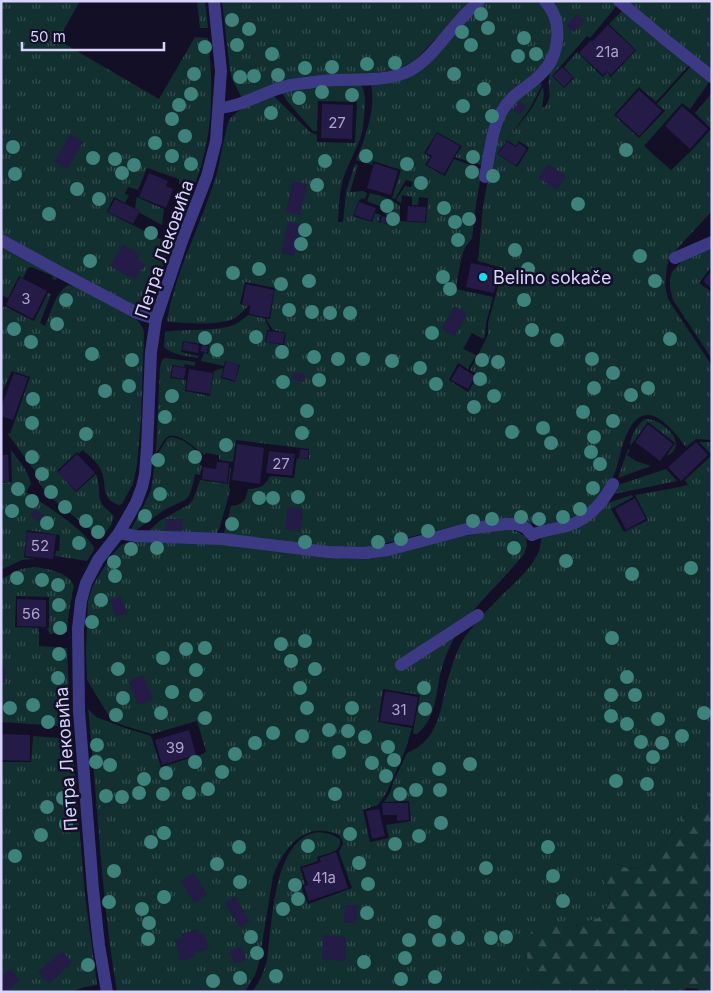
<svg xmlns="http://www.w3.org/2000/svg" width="713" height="993" viewBox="0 0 713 993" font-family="Inter,sans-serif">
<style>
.grass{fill:url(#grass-tufts)}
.forest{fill:url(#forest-firs)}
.building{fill:#241b47}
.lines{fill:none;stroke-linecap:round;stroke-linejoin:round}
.minor{stroke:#3d3a85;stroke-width:12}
.tree{fill:#3d827b}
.poi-dot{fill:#00e5ff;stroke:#130f26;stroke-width:2}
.labels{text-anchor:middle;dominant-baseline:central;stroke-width:5;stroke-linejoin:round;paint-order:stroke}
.number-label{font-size:15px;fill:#aca6d1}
.street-label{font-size:18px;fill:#d9d4ff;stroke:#130f26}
.poi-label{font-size:18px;fill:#d9d4ff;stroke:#130f26;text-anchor:start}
</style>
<defs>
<pattern id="grass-tufts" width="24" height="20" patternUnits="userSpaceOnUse" patternTransform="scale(1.25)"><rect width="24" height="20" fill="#12302f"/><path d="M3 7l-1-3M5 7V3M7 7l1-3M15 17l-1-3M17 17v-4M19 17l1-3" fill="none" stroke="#344d4e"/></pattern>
<pattern id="forest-firs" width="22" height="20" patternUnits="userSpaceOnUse" patternTransform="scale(1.25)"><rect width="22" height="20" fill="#12302f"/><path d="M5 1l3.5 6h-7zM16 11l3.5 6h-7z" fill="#344d4e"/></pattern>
</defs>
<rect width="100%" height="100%" fill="#130f26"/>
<!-- grass -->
<g class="grass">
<path d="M1 1H80L58 40 159 99 195 37 208 38C212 71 213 108 207 141 204 158 199 174 193 189L179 184V179L147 168 138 190 128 187 125 194 129 195 125 203 114 197 107 212 168 243 170 246 151 301C147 306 145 308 139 308L1 235Z"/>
<path d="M197 1H205L208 28H200Z"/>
<path d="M222 1H472L421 54 412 63 394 70 242 98 232 79 230 71Z"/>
<path d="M486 1H539C544 7 549 13 551 20 556 36 552 59 540 71 526 84 511 91 500 107 489 124 487 147 483 166L455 157 462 146 437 132 424 153 430 157 425 165 445 176 454 159 482 169 476 205 472 239C460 248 459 274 456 289L493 297 486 323 485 336 483 339 472 333 463 349 476 355 468 369 458 363 449 380 468 392 478 375 470 370 485 341 488 334V323L503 268 478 261 483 206 493 151 502 117 508 106 515 98 539 80 542 85 530 108 497 154 517 167 529 148 519 141 516 146 507 140 532 108 543 87 544 94 542 107 544 108C554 95 547 92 549 79 549 72 553 66 555 60 565 37 564 22 549 1H613L617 5 610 14 590 38 587 36 552 76 564 88 574 78 564 67 577 52 603 77 607 72 611 77 636 50 609 24 623 10 689 65 656 102 639 87 614 115 639 138 665 111 657 104 691 66 710 81 690 109 682 103 644 146 671 170 692 150 711 129 695 113 712 93V211L686 239 669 258 667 266 665 285 668 299 712 366V440L696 439 686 447C670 426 644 393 626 436 620 450 619 465 612 479 603 494 592 509 577 518 567 523 547 526 536 524 521 522 511 519 495 520 462 523 430 532 398 540 387 543 376 546 365 548 339 551 312 546 286 543 266 541 245 540 225 536L224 533 231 506C245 504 245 501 248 489 259 489 265 486 270 476L294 478 297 458 309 459V449L236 440 233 462 219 460V455L206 453 205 455C196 450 176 428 166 438 162 442 160 448 156 453L160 367 162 360 165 358 196 362 194 366 185 364 184 367 172 365 170 378 186 380 185 391 210 396 214 371 223 368 221 378 235 382 240 365 225 361 224 366 201 361 204 353 208 354 209 345 183 341 181 352 199 356 198 358C187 356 172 355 164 347L165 332C186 328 222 333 239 322 242 320 245 317 248 315L264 318 270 330H267L265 342 284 345 286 333 273 330 266 319H270L275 288 245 282 240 304 248 306C243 311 239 316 233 319 214 326 190 323 170 322L167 321C175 272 200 227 215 179 221 160 223 139 229 120 240 107 257 100 272 94L310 132 317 135V142L355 143 357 102 318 101 317 131H313L287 101 281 91C303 87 338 78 359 83 365 89 365 97 365 105 364 115 364 126 361 136 356 151 348 164 343 179 339 193 339 207 338 222H343L346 192 355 164 358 165 350 192 363 191 367 193 365 199 361 198 360 201 359 200 353 216 372 222 375 213 381 215 378 222 387 224 390 217 385 215 387 209 367 201 370 193 391 199 400 206V221L426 223 428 198 419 197 418 205H412V197L402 195 401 203 396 200 405 186 411 187 413 182 406 180 395 199 392 198 401 170 373 161 372 165 356 160C365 139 378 104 370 82 386 80 403 79 418 70 429 63 437 52 446 43 459 29 472 15 486 1Z"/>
<path d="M625 1H712V73Z"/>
<path d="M190 191 191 192 175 232 171 233 173 227V211L182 192 188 195Z"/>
<path d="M137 197 164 209 162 225 140 213V211L135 208Z"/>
<path d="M1 244 57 277 56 280 52 279 53 276 31 267 28 268 23 278 19 276 8 298 1 295Z"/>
<path d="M712 249V266L699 283 712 292V359L673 300 670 288V279L672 272 688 254Z"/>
<path d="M68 285 76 287 134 317C139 322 142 325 144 332L141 419 137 465 133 484 122 504 119 505C99 499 108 482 100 468 96 461 88 455 83 450L78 454 77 452 57 471 76 492 96 474C97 476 98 479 98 482 100 488 98 496 101 502 104 509 111 511 114 517L111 525 104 535H101L95 533 63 508 48 495 39 483 37 474 7 433 10 434 30 377 12 371 1 394V311L4 306 34 321 48 293 51 294 40 323 45 326C51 313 55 293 68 285Z"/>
<path d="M645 419C661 418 689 442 669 455H667L675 443 648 422 631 445 630 444C632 433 637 425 645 419Z"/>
<path d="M171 437C183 438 193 447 201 456L200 465H202L200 475 195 474 193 484 189 496 185 500 164 510 135 531H130L143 507 151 490 156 457 167 439Z"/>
<path d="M699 442H712V788L703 803 688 812 650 862 640 867 629 869 617 864 603 876 609 890 610 901 598 918 575 926H537L529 971 547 992H252C259 983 263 974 266 964 268 957 268 949 269 941 273 911 276 855 304 837 316 829 328 832 340 839 342 853 328 853 317 857L318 861 300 867 305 884 301 886 308 904 352 888 339 852 343 844C342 836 338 833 330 832 300 825 283 851 273 876L259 962 255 975 245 992H117C101 898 98 803 88 709L96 717 125 728 151 736 161 767 203 754 206 751 197 721 152 734 125 726 112 721 87 680 86 650 88 601 92 588 96 580 112 555 121 545 129 542 151 540 200 542 313 554 437 540 509 529 516 531 526 537 527 545 524 554C493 593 456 618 442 668 435 691 438 717 417 734H414L413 732 420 695 383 689 378 722 412 728 405 751 387 792 378 805 363 810 370 842 389 838 386 825 411 821 409 801 384 802 390 793 394 780 407 753C440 740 440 708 448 679 452 666 456 652 463 640 467 633 472 628 477 622 486 611 496 601 506 591 518 580 531 568 538 553 541 547 541 541 541 535L607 503 632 495 633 497 611 509 624 532 648 520 635 495 669 489 688 485 685 480 712 455Z"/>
<path d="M628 449 630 450 627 455 636 461 651 466 618 478Z"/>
<path d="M11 450C19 461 28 470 31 484L26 492C50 509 77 523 94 547V550L87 561 55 556 56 551H59L60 535 27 530 24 557 35 559 22 560 1 570V483L12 482Z"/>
<path d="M230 468 231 469 229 486 230 490 220 527 217 534 146 533 161 520 188 505 193 500 200 480 228 484Z"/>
<path d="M666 469 677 481 609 495 615 486Z"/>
<path d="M33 567C45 568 68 572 73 584 75 588 72 591 72 596 69 608 68 620 67 632L50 634 47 629 49 627V597L16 596 15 627 39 628V646L67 648 70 723 59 726 1 722V579L21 569Z"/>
<path d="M33 736 72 739 85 895 97 985 85 987 70 992H1V762H31Z"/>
</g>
<!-- forest -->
<path class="forest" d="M712 788V992H699L698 989 687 988 682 992H547L529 971 526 946 531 932 537 926H575L598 918 610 901 609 890 603 876 605 862 617 864 629 869 640 867 650 862 688 812 703 803Z"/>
<!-- building -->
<g class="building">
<path d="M577 14 585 21 574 32 566 25Z"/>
<path d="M608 25 635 50 611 75 607 71 603 75 579 53 591 40 592 42Z"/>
<path d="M562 67 573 77 564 87 553 76Z"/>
<path d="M639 90 662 111 639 136 616 115Z"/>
<path d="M520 102 526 107 519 115 513 109Z"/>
<path d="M322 104 353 105 352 139 321 138Z"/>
<path d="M682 106 708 129 690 149 665 126Z"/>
<path d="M437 133 460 146 444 174 427 165 432 156 426 153Z"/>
<path d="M71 134 83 142 67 169 54 161Z"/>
<path d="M507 141 516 147 519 143 527 149 516 166 498 154Z"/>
<path d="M374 163 398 171 391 195 367 188Z"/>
<path d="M548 164 566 176 557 190 539 178Z"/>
<path d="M149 173 168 181 166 186 173 189 166 208 139 197Z"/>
<path d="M293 181 307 184 300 215 286 212Z"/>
<path d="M115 199 140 211 133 224 108 212Z"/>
<path d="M359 202 376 208 371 221 354 215Z"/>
<path d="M408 206 426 207 425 222 407 221Z"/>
<path d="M382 216 388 218 386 224 380 222Z"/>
<path d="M288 222 301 225 294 256 281 253Z"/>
<path d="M123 244 140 255 137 260 145 264 135 280 110 266Z"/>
<path d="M471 263 499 269 494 293 466 287Z"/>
<path d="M712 270V289L703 281Z"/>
<path d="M20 277 47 291 33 319 6 305Z"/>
<path d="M246 284 274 290 269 318 249 314 250 306 242 304Z"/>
<path d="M454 306 467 313 455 336 442 329Z"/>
<path d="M268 331 285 333 283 344 266 342Z"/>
<path d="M184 342 199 345 198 353 182 350Z"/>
<path d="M202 345 208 346 207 353 200 351Z"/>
<path d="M226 361 239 365 235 381 222 377Z"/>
<path d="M173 366 186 368 184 379 171 377Z"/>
<path d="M459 366 475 376 468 389 451 380Z"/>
<path d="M189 369 213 373 210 394 186 390Z"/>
<path d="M293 372 305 374 304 382 292 380Z"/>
<path d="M14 373 28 378 13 420 1 416V407Z"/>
<path d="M648 424 673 444 660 461 635 442Z"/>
<path d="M696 442 708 455 681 481 668 467Z"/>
<path d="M237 444 264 448 260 484 232 480Z"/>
<path d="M300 449 309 450 308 458H299Z"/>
<path d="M269 451 295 454 292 476 266 473Z"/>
<path d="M77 454 95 473 76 491 58 472Z"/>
<path d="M1 455H8L9 482H1Z"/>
<path d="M217 462 229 463 227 483 202 479 203 467 216 469Z"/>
<path d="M635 498 646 519 626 530 615 509Z"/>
<path d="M288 507 303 509 300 531 285 529Z"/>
<path d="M35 509 44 516 39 522 30 515Z"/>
<rect x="165" y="519" width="18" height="11"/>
<path d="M27 532 56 535 53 559 25 556Z"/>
<path d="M120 596 127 613 116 617 110 600Z"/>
<path d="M17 599 46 600V627L17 626Z"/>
<path d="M1 666H4L5 683H1Z"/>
<path d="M143 675 153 699 138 705 128 681Z"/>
<path d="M385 691 418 697 413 726 380 721Z"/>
<path d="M189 730 196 755 162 765 155 740Z"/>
<path d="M1 734 30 735V761L1 760Z"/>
<path d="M382 803H408L409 820 397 821V815H383Z"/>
<path d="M379 809 385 836 372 839 366 811Z"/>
<path d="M336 852 348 888 309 901 304 886 308 885 302 868 321 862 319 858Z"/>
<path d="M194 873 207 895 194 903 181 881Z"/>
<path d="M235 897 250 921 240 927 225 903Z"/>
<path d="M345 905H357L356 923H344Z"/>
<path d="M198 929 199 934 204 933 209 949 194 953 195 957 181 961 175 940 183 938 181 934Z"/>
<path d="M324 935 346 937 345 961 322 959Z"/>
<path d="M242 947 246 960 234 963 230 951Z"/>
<path d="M62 951 72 962 49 984 38 972Z"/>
<path d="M11 969 20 980 6 992H1V977Z"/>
</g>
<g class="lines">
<!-- minor -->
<g class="minor">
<path d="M619 1 667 41 712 77"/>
<path d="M219 108C245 106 266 90 291 85 305 83 319 81 333 80 358 79 386 82 409 71 429 61 445 36 460 20 466 13 473 7 479 1"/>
<path d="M485 177C489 158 492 127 502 111 513 92 528 88 541 74 560 56 564 21 545 1"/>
<path d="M1 240 63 274 137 313 156 319"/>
<path d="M675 258 712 242"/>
<path d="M119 533 136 536 222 539 328 552 364 553 388 550 467 529 506 524H516L526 528 532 535C544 530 555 529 567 526 588 520 603 502 613 484"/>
<path d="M401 665 478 615"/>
<path d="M107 992 99 945 93 889 79 711 78 629 81 601 86 583 98 560 119 533 136 503 142 487 145 474 147 448 151 352 156 319 182 241 207 176 216 141 221 71 214 1"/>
</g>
</g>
<!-- trees -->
<g class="tree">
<circle cx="481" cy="14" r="7"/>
<circle cx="232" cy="20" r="7"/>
<circle cx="488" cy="28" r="7"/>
<circle cx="249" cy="29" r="7"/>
<circle cx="462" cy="32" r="7"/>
<circle cx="524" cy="38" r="7"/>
<circle cx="237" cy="45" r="7"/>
<circle cx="471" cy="45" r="7"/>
<circle cx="205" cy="47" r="7"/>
<circle cx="272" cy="54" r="7"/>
<circle cx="536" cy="54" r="7"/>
<circle cx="518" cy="56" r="7"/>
<circle cx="395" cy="63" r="7"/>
<circle cx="367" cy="64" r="7"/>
<circle cx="332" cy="67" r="7"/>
<circle cx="305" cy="68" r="7"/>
<circle cx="194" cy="74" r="7"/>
<circle cx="454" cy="74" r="7"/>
<circle cx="278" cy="75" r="7"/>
<circle cx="254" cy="76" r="7"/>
<circle cx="240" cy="77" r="7"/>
<circle cx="484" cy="89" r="7"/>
<circle cx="322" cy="92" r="7"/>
<circle cx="191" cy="94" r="7"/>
<circle cx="352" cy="95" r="7"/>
<circle cx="299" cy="98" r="7"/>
<circle cx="179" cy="105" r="7"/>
<circle cx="463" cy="106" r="7"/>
<circle cx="271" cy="113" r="7"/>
<circle cx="492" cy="116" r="7"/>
<circle cx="172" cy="119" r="7"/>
<circle cx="185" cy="136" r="7"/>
<circle cx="155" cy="143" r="7"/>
<circle cx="13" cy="147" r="7"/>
<circle cx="626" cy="150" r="7"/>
<circle cx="172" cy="156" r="7"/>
<circle cx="366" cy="156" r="7"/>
<circle cx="473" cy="157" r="7"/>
<circle cx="93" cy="158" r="7"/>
<circle cx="115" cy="159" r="7"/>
<circle cx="325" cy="161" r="7"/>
<circle cx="191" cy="164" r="7"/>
<circle cx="407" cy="164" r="7"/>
<circle cx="134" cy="165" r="7"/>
<circle cx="472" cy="172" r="7"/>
<circle cx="122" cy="173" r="7"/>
<circle cx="15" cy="174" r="7"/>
<circle cx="493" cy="176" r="7"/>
<circle cx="421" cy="183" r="7"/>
<circle cx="317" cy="185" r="7"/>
<circle cx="77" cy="189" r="7"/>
<circle cx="99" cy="199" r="7"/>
<circle cx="578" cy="204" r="7"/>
<circle cx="387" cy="206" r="7"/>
<circle cx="444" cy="208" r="7"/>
<circle cx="49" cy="214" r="7"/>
<circle cx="393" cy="219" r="7"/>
<circle cx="469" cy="219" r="7"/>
<circle cx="455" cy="222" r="7"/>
<circle cx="305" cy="230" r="7"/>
<circle cx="151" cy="233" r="7"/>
<circle cx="458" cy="240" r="7"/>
<circle cx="301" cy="244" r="7"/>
<circle cx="515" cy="250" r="7"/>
<circle cx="640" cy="256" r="7"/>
<circle cx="90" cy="261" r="7"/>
<circle cx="259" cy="269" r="7"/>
<circle cx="528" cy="269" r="7"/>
<circle cx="233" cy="273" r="7"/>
<circle cx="443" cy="277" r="7"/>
<circle cx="309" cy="281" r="7"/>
<circle cx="655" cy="281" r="7"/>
<circle cx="281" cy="284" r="7"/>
<circle cx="450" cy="289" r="7"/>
<circle cx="66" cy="300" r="7"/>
<circle cx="524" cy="300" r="7"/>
<circle cx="289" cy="310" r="7"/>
<circle cx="312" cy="312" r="7"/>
<circle cx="330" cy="313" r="7"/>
<circle cx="350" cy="313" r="7"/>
<circle cx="57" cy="324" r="7"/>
<circle cx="14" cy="329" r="7"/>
<circle cx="532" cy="330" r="7"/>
<circle cx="432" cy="333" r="7"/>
<circle cx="256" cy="337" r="7"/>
<circle cx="205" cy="338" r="7"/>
<circle cx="670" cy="339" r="7"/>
<circle cx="557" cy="340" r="7"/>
<circle cx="31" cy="342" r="7"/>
<circle cx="217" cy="350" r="7"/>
<circle cx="282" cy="352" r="7"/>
<circle cx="92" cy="354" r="7"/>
<circle cx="314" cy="357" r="7"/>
<circle cx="338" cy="359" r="7"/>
<circle cx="363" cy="359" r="7"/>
<circle cx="592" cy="359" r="7"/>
<circle cx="132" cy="360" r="7"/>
<circle cx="482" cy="360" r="7"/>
<circle cx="392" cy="361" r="7"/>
<circle cx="498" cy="362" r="7"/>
<circle cx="420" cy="368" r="7"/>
<circle cx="613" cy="373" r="7"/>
<circle cx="480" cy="379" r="7"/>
<circle cx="319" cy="380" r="7"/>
<circle cx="283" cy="382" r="7"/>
<circle cx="436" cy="384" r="7"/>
<circle cx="129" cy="386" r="7"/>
<circle cx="594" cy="388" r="7"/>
<circle cx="648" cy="388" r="7"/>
<circle cx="105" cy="391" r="7"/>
<circle cx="631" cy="395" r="7"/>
<circle cx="172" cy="396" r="7"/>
<circle cx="494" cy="396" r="7"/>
<circle cx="33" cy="399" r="7"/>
<circle cx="474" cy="407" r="7"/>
<circle cx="307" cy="411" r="7"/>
<circle cx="583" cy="412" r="7"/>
<circle cx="165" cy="417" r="7"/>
<circle cx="613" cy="421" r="7"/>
<circle cx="32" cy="423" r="7"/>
<circle cx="543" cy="428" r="7"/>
<circle cx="512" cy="432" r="7"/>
<circle cx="302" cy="433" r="7"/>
<circle cx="86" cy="434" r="7"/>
<circle cx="594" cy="437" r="7"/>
<circle cx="551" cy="443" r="7"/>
<circle cx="226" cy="445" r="7"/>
<circle cx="591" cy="452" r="7"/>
<circle cx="32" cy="457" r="7"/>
<circle cx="195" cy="457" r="7"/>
<circle cx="158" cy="460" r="7"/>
<circle cx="600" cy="464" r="7"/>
<circle cx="42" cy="474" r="7"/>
<circle cx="593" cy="488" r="7"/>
<circle cx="18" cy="489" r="7"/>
<circle cx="51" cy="492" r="7"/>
<circle cx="160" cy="494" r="7"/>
<circle cx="298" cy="497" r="7"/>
<circle cx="259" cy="498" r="7"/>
<circle cx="273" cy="498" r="7"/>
<circle cx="32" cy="501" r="7"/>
<circle cx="65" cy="507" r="7"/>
<circle cx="580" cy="509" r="7"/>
<circle cx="12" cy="511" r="7"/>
<circle cx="145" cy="516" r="7"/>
<circle cx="521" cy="517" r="7"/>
<circle cx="563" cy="517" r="7"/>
<circle cx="492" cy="519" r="7"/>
<circle cx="539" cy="519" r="7"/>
<circle cx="86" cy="521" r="7"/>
<circle cx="473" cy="521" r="7"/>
<circle cx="47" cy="523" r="7"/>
<circle cx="232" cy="524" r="7"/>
<circle cx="428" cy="531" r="7"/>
<circle cx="98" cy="532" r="7"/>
<circle cx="401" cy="539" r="7"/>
<circle cx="305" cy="542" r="7"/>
<circle cx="378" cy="542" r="7"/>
<circle cx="79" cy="543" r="7"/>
<circle cx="157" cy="548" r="7"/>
<circle cx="514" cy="548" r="7"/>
<circle cx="131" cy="549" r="7"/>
<circle cx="566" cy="561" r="7"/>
<circle cx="114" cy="562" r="7"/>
<circle cx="691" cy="568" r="7"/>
<circle cx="632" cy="574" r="7"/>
<circle cx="115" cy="576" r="7"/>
<circle cx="17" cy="578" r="7"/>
<circle cx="42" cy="580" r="7"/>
<circle cx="58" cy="585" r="7"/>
<circle cx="101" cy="600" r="7"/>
<circle cx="59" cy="605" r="7"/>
<circle cx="92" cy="622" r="7"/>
<circle cx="60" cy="628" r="7"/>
<circle cx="612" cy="638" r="7"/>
<circle cx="305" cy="641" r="7"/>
<circle cx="281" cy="644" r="7"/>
<circle cx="205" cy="648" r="7"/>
<circle cx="186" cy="649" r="7"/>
<circle cx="59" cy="654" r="7"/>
<circle cx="163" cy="658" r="7"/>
<circle cx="291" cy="661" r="7"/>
<circle cx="118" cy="669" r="7"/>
<circle cx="315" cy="669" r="7"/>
<circle cx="196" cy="670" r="7"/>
<circle cx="627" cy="677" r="7"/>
<circle cx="58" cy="678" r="7"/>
<circle cx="300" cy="688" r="7"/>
<circle cx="424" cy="688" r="7"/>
<circle cx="172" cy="692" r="7"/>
<circle cx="196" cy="695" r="7"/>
<circle cx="611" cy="695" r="7"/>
<circle cx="635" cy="695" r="7"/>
<circle cx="123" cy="698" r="7"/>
<circle cx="33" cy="705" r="7"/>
<circle cx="10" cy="708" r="7"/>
<circle cx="307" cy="708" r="7"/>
<circle cx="352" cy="708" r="7"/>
<circle cx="425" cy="709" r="7"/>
<circle cx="161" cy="713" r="7"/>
<circle cx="704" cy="713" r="7"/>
<circle cx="116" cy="715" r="7"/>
<circle cx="611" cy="716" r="7"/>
<circle cx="205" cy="718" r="7"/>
<circle cx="658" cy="719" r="7"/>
<circle cx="48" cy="722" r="7"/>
<circle cx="627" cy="724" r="7"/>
<circle cx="329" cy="730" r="7"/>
<circle cx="348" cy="731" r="7"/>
<circle cx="273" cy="733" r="7"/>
<circle cx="302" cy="736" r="7"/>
<circle cx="682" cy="736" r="7"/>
<circle cx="365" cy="737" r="7"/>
<circle cx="641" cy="742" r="7"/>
<circle cx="255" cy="743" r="7"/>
<circle cx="662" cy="743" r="7"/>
<circle cx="97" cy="745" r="7"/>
<circle cx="388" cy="747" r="7"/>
<circle cx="339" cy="752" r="7"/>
<circle cx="235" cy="754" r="7"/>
<circle cx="653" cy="757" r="7"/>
<circle cx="394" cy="760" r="7"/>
<circle cx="96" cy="762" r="7"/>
<circle cx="195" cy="762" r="7"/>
<circle cx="372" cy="763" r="7"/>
<circle cx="470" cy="764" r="7"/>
<circle cx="110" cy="765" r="7"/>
<circle cx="439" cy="769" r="7"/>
<circle cx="222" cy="772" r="7"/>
<circle cx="166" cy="773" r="7"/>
<circle cx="386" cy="776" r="7"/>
<circle cx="144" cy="779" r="7"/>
<circle cx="616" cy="781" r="7"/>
<circle cx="647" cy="784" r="7"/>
<circle cx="208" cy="789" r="7"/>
<circle cx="416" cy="790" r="7"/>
<circle cx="440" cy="790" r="7"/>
<circle cx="139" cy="793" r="7"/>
<circle cx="189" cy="793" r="7"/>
<circle cx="163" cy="794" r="7"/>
<circle cx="335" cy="794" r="7"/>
<circle cx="400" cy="794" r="7"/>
<circle cx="106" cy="796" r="7"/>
<circle cx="122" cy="797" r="7"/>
<circle cx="63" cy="798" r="7"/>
<circle cx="47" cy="807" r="7"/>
<circle cx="441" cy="823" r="7"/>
<circle cx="66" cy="824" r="7"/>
<circle cx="164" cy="833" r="7"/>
<circle cx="350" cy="834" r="7"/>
<circle cx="41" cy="835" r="7"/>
<circle cx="419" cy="836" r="7"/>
<circle cx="151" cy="842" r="7"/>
<circle cx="395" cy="844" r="7"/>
<circle cx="308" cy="846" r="7"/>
<circle cx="239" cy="847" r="7"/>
<circle cx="548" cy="847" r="7"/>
<circle cx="15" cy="856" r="7"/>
<circle cx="359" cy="863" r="7"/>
<circle cx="217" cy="864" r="7"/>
<circle cx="486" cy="868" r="7"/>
<circle cx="114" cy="871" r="7"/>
<circle cx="553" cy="876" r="7"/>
<circle cx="240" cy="882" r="7"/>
<circle cx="368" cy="884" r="7"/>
<circle cx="295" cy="885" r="7"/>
<circle cx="164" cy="897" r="7"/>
<circle cx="298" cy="899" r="7"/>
<circle cx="563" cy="901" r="7"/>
<circle cx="109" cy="902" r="7"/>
<circle cx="142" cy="909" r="7"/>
<circle cx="283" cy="909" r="7"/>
<circle cx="367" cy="913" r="7"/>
<circle cx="435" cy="922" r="7"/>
<circle cx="149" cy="923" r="7"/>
<circle cx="251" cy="937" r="7"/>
<circle cx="506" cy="937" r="7"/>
<circle cx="458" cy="938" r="7"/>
<circle cx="491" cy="938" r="7"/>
<circle cx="148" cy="939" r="7"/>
<circle cx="409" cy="940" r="7"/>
<circle cx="439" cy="940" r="7"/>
<circle cx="257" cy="953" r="7"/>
<circle cx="405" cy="958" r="7"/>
<circle cx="364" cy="962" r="7"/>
<circle cx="88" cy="965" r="7"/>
<circle cx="276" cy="976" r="7"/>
<circle cx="435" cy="977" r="7"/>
<circle cx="240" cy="978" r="7"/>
<circle cx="401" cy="979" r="7"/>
<circle cx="213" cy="981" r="7"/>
</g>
<!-- markers -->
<circle class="poi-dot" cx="483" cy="277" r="5"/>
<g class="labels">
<!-- number labels -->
<g class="number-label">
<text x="607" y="51">21a</text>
<text x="337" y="122">27</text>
<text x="26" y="298">3</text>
<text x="281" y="463">27</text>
<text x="40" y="545">52</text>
<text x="31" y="613">56</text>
<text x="399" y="709">31</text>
<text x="175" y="747">39</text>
<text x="324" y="877">41a</text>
</g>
<!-- street labels -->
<g class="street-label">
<text transform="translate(164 249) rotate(-71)">Петра Лековића</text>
<text transform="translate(66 759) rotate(-94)">Петра Лековића</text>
</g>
<!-- poi labels -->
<g class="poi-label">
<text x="493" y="277">Belino sokače</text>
</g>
</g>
<!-- border -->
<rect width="713" height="993" fill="none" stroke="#d9d4ff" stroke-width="5"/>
<!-- scale -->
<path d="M22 42v8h142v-8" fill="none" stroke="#d9d4ff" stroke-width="2.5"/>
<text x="30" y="42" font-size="15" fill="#d9d4ff" stroke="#130f26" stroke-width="4" paint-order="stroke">50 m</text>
</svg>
